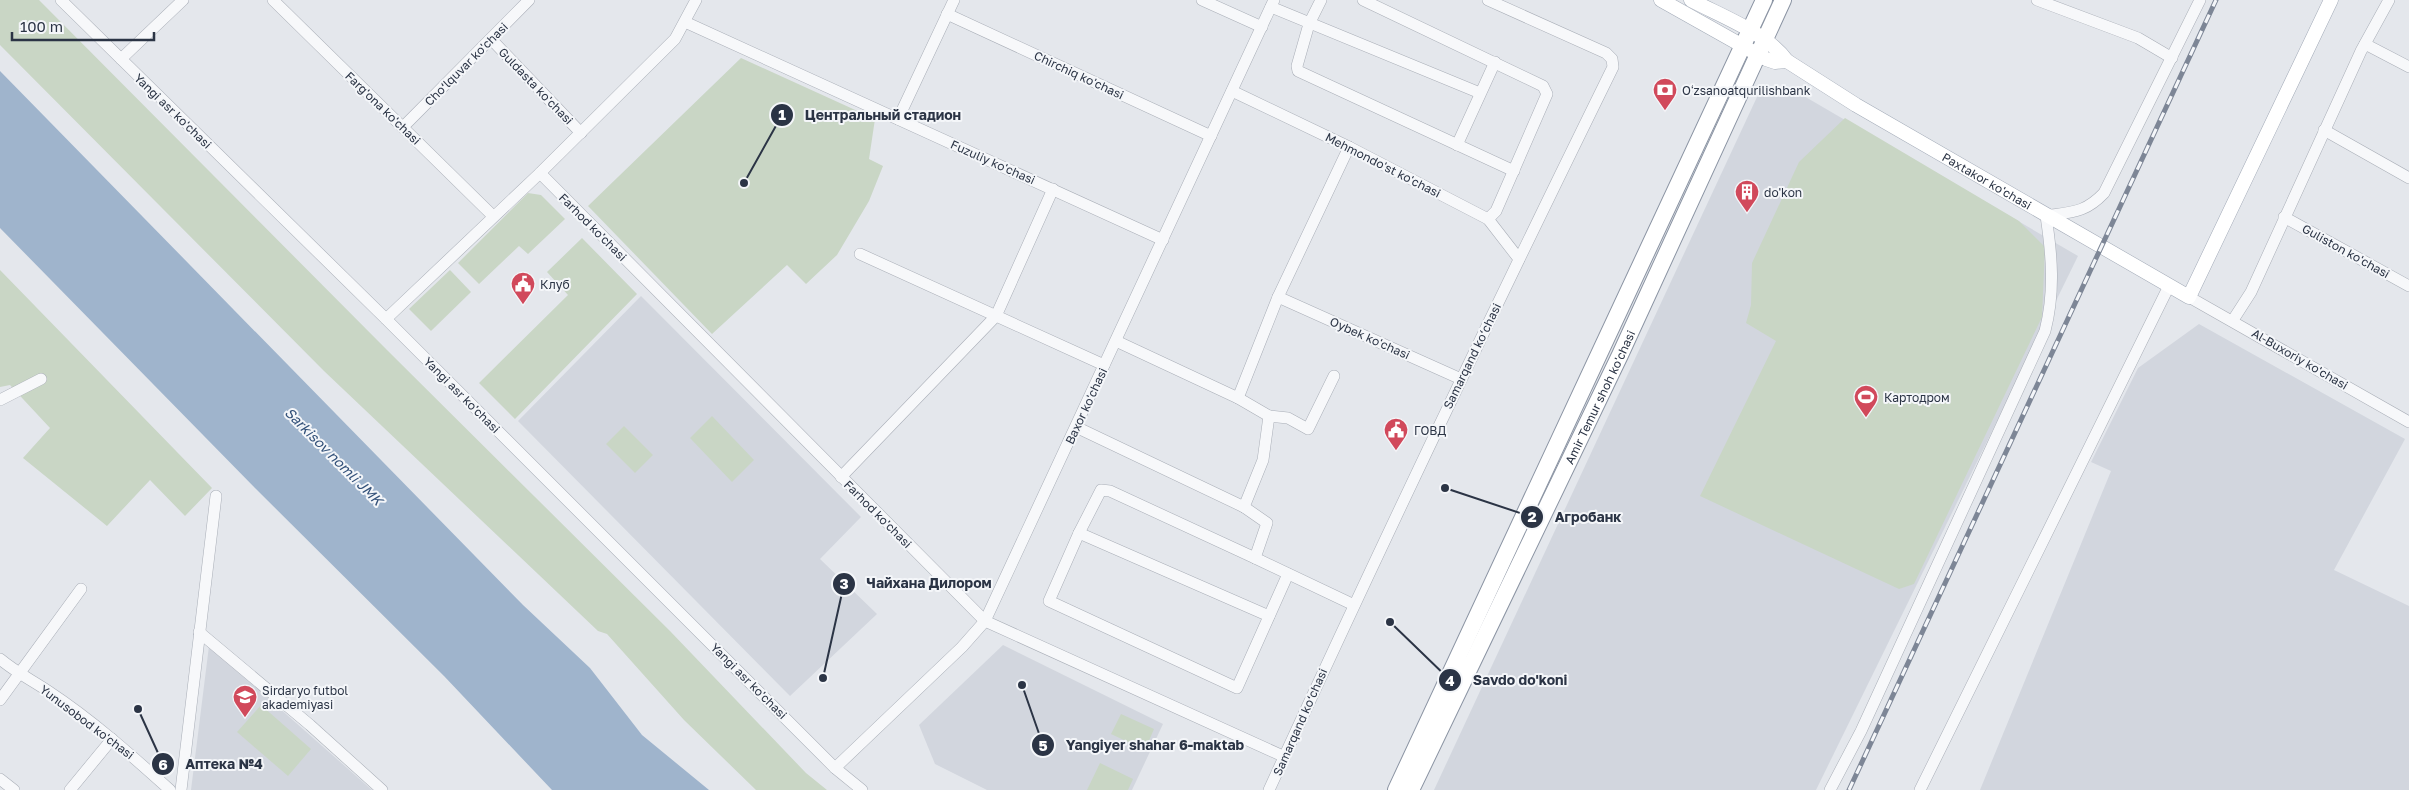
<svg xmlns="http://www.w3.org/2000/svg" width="2409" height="790" viewBox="0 0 2409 790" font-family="'Golos Text',sans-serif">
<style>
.built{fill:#d2d6de}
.green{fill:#c9d6c5}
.water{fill:#9fb4cc}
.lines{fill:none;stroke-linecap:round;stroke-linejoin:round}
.minor-casing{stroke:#a9aeb7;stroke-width:12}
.major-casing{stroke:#a3abb8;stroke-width:15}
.highway-casing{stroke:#8b94a3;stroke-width:18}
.minor{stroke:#f7f8fa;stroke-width:11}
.major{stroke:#fff;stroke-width:14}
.highway{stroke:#fff;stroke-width:16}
.rail-casing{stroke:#7d8696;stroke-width:5}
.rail{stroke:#f4f6f9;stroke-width:3;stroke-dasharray:9;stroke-linecap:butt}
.labels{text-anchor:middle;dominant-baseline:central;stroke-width:4;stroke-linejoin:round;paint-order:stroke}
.street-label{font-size:12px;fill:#2b3445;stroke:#f4f6f9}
.poi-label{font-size:12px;fill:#2b3445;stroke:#f4f6f9;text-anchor:start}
.water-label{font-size:14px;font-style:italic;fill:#34527a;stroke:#f4f6f9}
.leader{fill:none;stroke:#2b3445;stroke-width:2}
.callout-dot{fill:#2b3445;stroke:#f4f6f9;stroke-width:2}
.mark-label{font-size:15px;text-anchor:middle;font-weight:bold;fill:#fff}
.callout-label{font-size:14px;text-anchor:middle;font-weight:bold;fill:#2b3445;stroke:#f4f6f9;stroke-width:4;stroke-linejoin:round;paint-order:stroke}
</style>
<rect width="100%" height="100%" fill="#e4e7ec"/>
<!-- built -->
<g class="built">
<path d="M1785 85 2078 256 1816 790H1434L1757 97Z"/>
<path d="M641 296 861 517 820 559 877 614 790 696 518 421Z"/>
<path d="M2199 324 2405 439 2334 570 2409 606V790H1980L2111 471 2091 462 2138 368Z"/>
<path d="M1003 645 1163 724 1132 790H987L935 764 919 725Z"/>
<path d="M209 646 372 790H191Z"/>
</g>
<!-- green -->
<g class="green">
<path d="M0 0H39L387 350 670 631 806 773 827 790H756L684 720 607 634 598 631 324 371 0 45Z"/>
<path d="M741 58 875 119 869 159 883 166 869 201 837 255 806 284 787 265 712 334 588 206Z"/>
<path d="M1845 118 2019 221 2045 247 2042 317 1914 584 1899 589 1700 496 1776 341 1746 323 1751 305 1752 263 1799 162Z"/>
<path d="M528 193 541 195 565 219 528 254 519 246 479 284 458 263Z"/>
<path d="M582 238 637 294 515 419 479 383 568 295 547 272Z"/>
<path d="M0 270 212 488 185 516 150 480 107 526 23 458 50 428 10 385 0 387Z"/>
<path d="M450 270 471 292 431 331 409 309Z"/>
<path d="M712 416 754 460 732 482 690 438Z"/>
<path d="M624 426 653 455 635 473 606 444Z"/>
<path d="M261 705 311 749 288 776 237 732Z"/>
<path d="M1121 714 1154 729 1145 750 1111 734Z"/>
<path d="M1100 763 1133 779 1128 790H1087Z"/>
</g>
<!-- water -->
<path class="water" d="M0 71 523 605 590 668 642 735 709 790H552L444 676 255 488 0 228Z"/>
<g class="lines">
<defs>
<g id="minor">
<path d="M61 0 386 319 835 768 862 790"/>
<path d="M273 0 493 216"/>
<path d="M1202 0 1262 27"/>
<path d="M1321 0 1309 24 1297 66 1298 71 1514 171"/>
<path d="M1363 0 1543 86 1547 94 1496 211 1488 219"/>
<path d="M2037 0 2138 38 2172 58"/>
<path d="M1271 7 1480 93"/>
<path d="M947 14 1211 136"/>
<path d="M685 22 1163 240"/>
<path d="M491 39 581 133"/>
<path d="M2365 44 2409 67"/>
<path d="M121 59 183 0"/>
<path d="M1232 91 1349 147 1488 219 1519 259"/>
<path d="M898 119 954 0"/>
<path d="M403 127 529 0"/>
<path d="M2324 130 2409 178"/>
<path d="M1457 145 1495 62"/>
<path d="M540 173 985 621 1285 757"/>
<path d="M2284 217 2409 286"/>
<path d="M860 254 1104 365"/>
<path d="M1278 297 1461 379"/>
<path d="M2189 297 2409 422"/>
<path d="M386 319 540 173 675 39 696 0"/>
<path d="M2233 320 2251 292 2361 51 2389 0"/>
<path d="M1116 341 1238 398 1269 416"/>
<path d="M1334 376 1308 429 1288 418 1269 416 1263 460 1244 507 1267 523 1255 558 1354 605"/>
<path d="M1238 398 1278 297 1349 147"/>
<path d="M0 400 41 379"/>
<path d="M1076 427 1244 507"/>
<path d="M841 477 996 316 1053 189"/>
<path d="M1079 533 1269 616"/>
<path d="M1255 558 1110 491 1101 490 1079 533 1049 601 1237 688 1288 574"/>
<path d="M199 632 310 725 382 790"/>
<path d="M0 659C17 673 30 679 48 691 92 720 131 755 170 790"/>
<path d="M0 700 81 589"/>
<path d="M835 768 962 647 985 621 1274 0"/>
<path d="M0 779 14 790"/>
<path d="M70 790 112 739"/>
<path d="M181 790 216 496"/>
<path d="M1269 790C1380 547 1495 307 1613 67L1612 59 1606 53 1488 0"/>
<path d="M1830 790 1861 731 2045 331C2055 292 2052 256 2046 216 2072 212 2085 213 2104 193L2200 0"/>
<path d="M1920 790 2169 286"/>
</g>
<g id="major">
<path d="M1661 0 1766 59 1775 62 1787 61"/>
<path id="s1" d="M1691 0C1721 16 1767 33 1787 61L1856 105 2189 297 2331 0"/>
</g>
<g id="highway">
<path d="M1396 790 1764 0"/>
<path id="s2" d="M1411 790 1620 355 1783 0"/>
</g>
</defs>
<!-- minor casing -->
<use href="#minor" class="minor-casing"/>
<!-- major casing -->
<use href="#major" class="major-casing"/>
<!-- highway casing -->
<use href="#highway" class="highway-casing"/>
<!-- minor -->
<use href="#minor" class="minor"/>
<!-- major -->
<use href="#major" class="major"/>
<!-- highway -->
<use href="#highway" class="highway"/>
<defs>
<path id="rail" d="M1849 790 2216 0"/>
</defs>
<!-- rail casing -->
<use href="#rail" class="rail-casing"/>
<!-- rail -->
<use href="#rail" class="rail"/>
</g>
<!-- icons -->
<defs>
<symbol id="bank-pin" viewBox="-11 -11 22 30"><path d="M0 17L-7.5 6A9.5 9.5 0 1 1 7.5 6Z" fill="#d1495b" stroke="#f4f6f9"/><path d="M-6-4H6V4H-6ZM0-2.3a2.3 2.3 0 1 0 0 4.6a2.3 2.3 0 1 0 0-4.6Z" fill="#fff"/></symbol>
<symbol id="building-pin" viewBox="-11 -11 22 30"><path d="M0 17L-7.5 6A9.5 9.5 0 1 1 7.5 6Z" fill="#d1495b" stroke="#f4f6f9"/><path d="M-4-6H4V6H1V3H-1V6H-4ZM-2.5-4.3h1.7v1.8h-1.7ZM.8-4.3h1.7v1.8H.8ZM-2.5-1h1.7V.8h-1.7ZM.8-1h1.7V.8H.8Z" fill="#fff"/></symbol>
<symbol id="civic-pin" viewBox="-11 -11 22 30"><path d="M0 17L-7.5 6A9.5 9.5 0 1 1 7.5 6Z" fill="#d1495b" stroke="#f4f6f9"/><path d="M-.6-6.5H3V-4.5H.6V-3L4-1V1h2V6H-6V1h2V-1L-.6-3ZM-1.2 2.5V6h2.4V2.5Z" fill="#fff"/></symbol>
<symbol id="stadium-pin" viewBox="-11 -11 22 30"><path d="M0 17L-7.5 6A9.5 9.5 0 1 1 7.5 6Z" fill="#d1495b" stroke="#f4f6f9"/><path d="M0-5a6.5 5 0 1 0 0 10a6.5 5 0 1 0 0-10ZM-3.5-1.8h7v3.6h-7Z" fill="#fff"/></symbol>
<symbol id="school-pin" viewBox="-11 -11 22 30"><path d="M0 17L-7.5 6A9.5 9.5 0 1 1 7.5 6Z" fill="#d1495b" stroke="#f4f6f9"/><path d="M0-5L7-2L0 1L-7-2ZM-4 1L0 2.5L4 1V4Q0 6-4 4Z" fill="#fff"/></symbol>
</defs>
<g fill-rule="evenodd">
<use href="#bank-pin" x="1651" y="76" width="28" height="38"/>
<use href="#building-pin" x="1733" y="178" width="28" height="38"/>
<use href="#civic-pin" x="509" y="270" width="28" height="38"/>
<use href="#stadium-pin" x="1852" y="383" width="28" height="38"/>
<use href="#civic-pin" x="1382" y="416" width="28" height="38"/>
<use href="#school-pin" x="231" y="683" width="28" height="38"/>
</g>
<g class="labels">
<!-- street labels -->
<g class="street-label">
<text transform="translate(466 64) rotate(-45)">Cho‘lquvar ko'chasi</text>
<text transform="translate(1079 75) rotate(25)">Chirchiq ko'chasi</text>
<text transform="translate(536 86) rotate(46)">Guldasta ko'chasi</text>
<text transform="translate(383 108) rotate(44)">Farg'ona ko'chasi</text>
<text transform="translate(173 111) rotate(44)">Yangi asr ko'chasi</text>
<text transform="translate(993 162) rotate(24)">Fuzuliy ko'chasi</text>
<text transform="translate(1383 165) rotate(27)">Mehmondo'st ko'chasi</text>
<text stroke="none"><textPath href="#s1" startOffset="348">Paxtakor ko'chasi</textPath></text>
<text transform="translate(593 227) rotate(45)">Farhod ko'chasi</text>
<text transform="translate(2346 251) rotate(29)">Guliston ko'chasi</text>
<text transform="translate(1370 338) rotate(24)">Oybek ko'chasi</text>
<text transform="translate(1472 356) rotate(-64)">Samarqand ko‘chasi</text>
<text transform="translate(2300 359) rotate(30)">Al-Buxoriy ko'chasi</text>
<text transform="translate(462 395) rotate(45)">Yangi asr ko'chasi</text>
<text stroke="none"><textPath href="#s2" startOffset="436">Amir Temur shoh ko'chasi</textPath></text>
<text transform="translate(1086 406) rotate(-65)">Baxor ko'chasi</text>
<text transform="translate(878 514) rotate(45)">Farhod ko'chasi</text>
<text transform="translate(749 681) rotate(45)">Yangi asr ko'chasi</text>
<text transform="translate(87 722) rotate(37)">Yunusobod ko'chasi</text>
<text transform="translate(1300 722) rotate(-66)">Samarqand ko‘chasi</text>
</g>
<!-- poi labels -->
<g class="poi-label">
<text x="1682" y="90">Oʻzsanoatqurilishbank</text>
<text x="1764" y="192">do'kon</text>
<text x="540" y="284">Клуб</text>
<text x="1884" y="397">Картодром</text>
<text x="1414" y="430">ГОВД</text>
<text x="262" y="690">Sirdaryo futbol<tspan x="262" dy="14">akademiyasi</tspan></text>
</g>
<!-- water labels -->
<g class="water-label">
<text transform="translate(334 456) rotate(45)">Sarkisov nomli JMK</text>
</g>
</g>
<!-- callouts -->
<path class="leader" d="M744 183L782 115M1445 488L1532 517M823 678L844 584M1390 622L1450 680M1022 685L1043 745M138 709L163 764"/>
<g class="callout-dot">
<circle cx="744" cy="183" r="5"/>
<circle cx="1445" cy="488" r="5"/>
<circle cx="823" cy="678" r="5"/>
<circle cx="1390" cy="622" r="5"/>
<circle cx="1022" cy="685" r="5"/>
<circle cx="138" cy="709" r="5"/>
<circle cx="782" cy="115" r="12"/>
<circle cx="1532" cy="517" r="12"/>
<circle cx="844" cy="584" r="12"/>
<circle cx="1450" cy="680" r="12"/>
<circle cx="1043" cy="745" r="12"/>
<circle cx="163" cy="764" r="12"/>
</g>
<g class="mark-label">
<text x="782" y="120">1</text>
<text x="1532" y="522">2</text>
<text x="844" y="589">3</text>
<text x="1450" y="686">4</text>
<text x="1043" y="751">5</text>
<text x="163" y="770">6</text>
</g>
<g class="callout-label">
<text x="883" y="120">Центральный стадион</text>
<text x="1588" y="522">Агробанк</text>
<text x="929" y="588">Чайхана Дилором</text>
<text x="1520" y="685">Savdo do'koni</text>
<text x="1155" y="750">Yangiyer shahar 6-maktab</text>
<text x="224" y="769">Аптека №4</text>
</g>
<!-- scale -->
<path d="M12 32v8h142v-8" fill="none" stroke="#2b3445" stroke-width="2.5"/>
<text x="20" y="32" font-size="15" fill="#2b3445" stroke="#f4f6f9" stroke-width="4" paint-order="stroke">100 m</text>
</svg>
